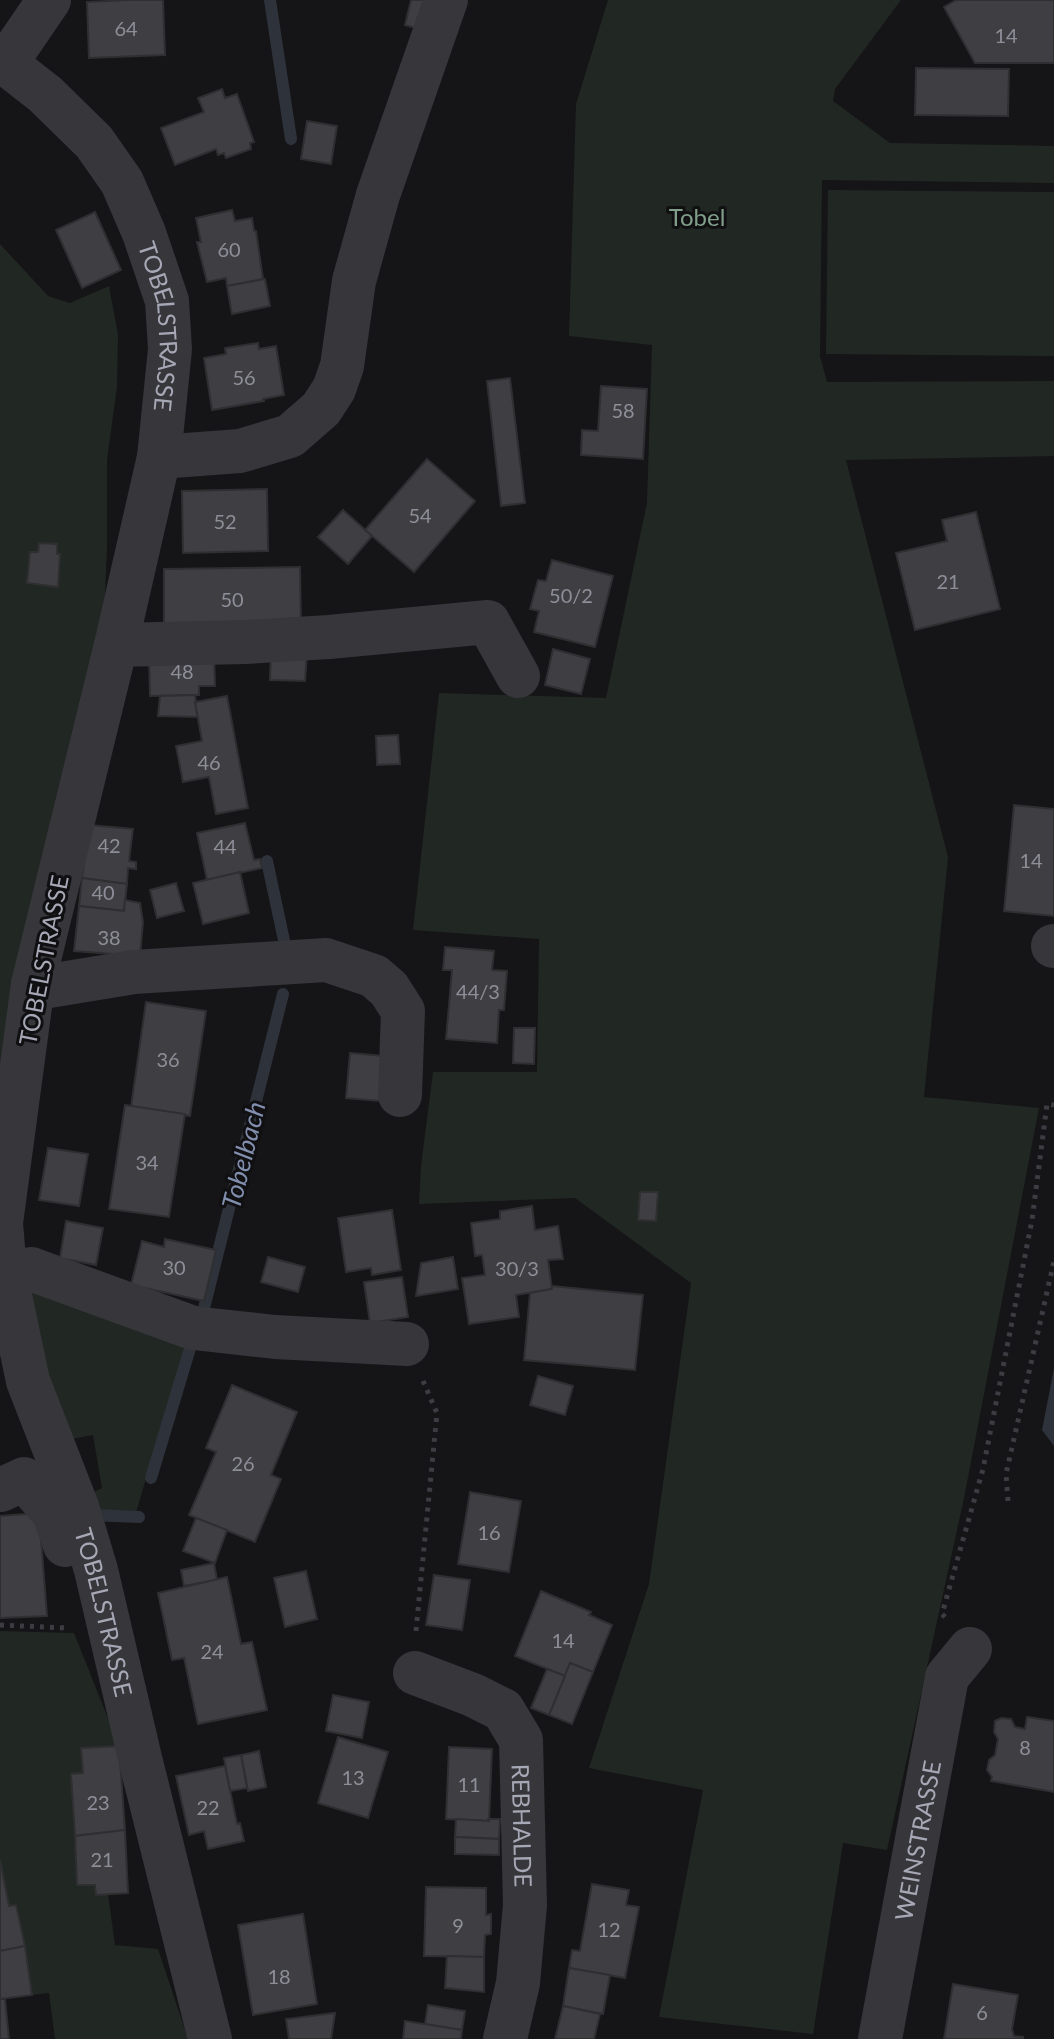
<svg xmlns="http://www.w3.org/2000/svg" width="1054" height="2039" viewBox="0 0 1054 2039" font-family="Lato,sans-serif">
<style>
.green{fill:#212823}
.water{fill:#2e323b}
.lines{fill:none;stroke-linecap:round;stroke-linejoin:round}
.stream{stroke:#2e323b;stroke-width:12}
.building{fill:#3f3f43;stroke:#2f2f32;stroke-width:2}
.path{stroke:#3c3c42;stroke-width:5;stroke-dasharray:4 6;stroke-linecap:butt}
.minor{stroke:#36363b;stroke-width:44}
.labels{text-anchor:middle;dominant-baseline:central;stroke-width:6;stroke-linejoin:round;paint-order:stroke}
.number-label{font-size:20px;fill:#8d8e98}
.park-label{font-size:24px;fill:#809e89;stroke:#100f11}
.street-label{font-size:24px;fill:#a7a8b5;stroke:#100f11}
.water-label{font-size:26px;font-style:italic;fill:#818ead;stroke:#100f11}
</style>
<rect width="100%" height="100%" fill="#151416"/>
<!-- green -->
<g class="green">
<path d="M608 0H901L835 89 833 101 890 143 1054 146V183L822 180 820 356 827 382 1054 381V456L846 460 948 857 924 1097 1039 1108 964 1498 887 1850 843 1843 813 2034 659 2017 703 1790 589 1768 649 1584 691 1283 575 1198 419 1204 421 1166 433 1072H537L539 939 413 930 439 693 606 698 647 503 652 345 569 336 576 104Z"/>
<path d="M828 190 1054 192V356L826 354Z"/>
<path d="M0 244 48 296 70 303 109 286 118 335 117 387 107 460V546L105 594 76 726 0 1113Z"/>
<path d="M59 1288 188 1336 135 1516 87 1511 83 1497 102 1488 93 1435 61 1441 26 1293Z"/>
<path d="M0 1631 74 1633 119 1746 81 1748 83 1773 71 1774 77 1885H95L96 1895 108 1894 115 1945 158 1949 188 2039H55L49 1993 32 1995 17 1905 9 1906 0 1860Z"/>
</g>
<!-- water -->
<path class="water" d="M1054 1368V1446L1042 1430Z"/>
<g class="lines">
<!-- stream -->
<g class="stream">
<path d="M270 0 291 139"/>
<path d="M267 861 285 945"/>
<path d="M202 1316 283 994"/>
<path d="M151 1478 191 1345"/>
<path d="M91 1515 139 1517"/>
</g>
</g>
<!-- building -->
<g class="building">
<path d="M128 0H163L165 55 89 58 87 2Z"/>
<path d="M411 0H435L427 31 405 25Z"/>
<path d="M956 0H1054V63H975L944 7Z"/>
<path d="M916 68 1009 69 1008 116 915 115Z"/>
<path d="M222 89 225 98 237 94 254 142 250 143 251 149 226 158 224 153 218 155 216 149 175 165 161 128 204 112 198 98Z"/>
<path d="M307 121 337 126 331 164 301 159Z"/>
<path d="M232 210 235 221 252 218 254 231H256L263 279 227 286 226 278 207 282 197 242H201L196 218Z"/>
<path d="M95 212 121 270 82 288 56 230Z"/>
<path d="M265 279 270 306 232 314 227 286Z"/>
<path d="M258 343 259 349 276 346 284 395 263 399 264 401 212 410 204 358 226 354 225 348Z"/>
<path d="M510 378 525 503 501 506 487 381Z"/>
<path d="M601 386 647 389 643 459 581 455 582 430 598 431Z"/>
<path d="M427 459 475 501 414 572 365 530Z"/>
<path d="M267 489 268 551 183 553 182 491Z"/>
<path d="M343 510 372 536 348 564 318 537Z"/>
<path d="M976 512 1000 609 915 630 896 553 947 541 942 520Z"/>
<path d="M39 543 57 544V554H60L58 587 27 583 30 552H38Z"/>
<path d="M552 560 613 576 595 647 534 632 539 611 530 609 538 580 546 581Z"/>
<path d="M300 567 301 629 164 631V569Z"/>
<path d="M553 649 590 659 581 694 545 685Z"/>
<path d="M271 651 307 652 305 681 270 680Z"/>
<path d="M214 654 215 686H199V695L150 696 149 656Z"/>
<path d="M195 695 198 717 158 716 160 696Z"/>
<path d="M227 696 248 808 216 814 209 777 183 782 176 746 202 741 195 702Z"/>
<path d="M398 735 400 764 377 765 376 736Z"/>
<path d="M1014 805 1054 809V916L1004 911Z"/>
<path d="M245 823 254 860 260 859 262 868 207 880 197 833Z"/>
<path d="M89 825 133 829 129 861 136 862V869L128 868 127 884 82 878Z"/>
<path d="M240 872 249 913 203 924 193 883Z"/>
<path d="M82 878 127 884 124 911 79 906Z"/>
<path d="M176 883 184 911 157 918 150 890Z"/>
<path d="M125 900 140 903 143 922 140 956 74 951 79 906 124 911Z"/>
<path d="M445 947 494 951 492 970 507 971 504 1010H499L497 1043 446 1039 452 970H443Z"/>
<path d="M146 1002 206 1011 190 1116 131 1107Z"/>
<path d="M514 1028H535L534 1064 513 1063Z"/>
<path d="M350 1053 384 1056 380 1101 346 1098Z"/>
<path d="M125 1105 185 1114 169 1217 109 1209Z"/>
<path d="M48 1148 88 1154 79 1206 39 1200Z"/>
<path d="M640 1192H658L656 1221 638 1220Z"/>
<path d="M532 1206 535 1230 558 1226 563 1259 548 1260 552 1289 516 1295 519 1317 469 1324 462 1278 485 1275 482 1255 475 1256 471 1223 500 1219V1211Z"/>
<path d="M392 1210 401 1270 372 1275 371 1268 346 1272 338 1218Z"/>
<path d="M66 1221 103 1228 96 1265 60 1258Z"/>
<path d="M165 1239 216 1250 204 1301 131 1285 142 1241 164 1247Z"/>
<path d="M268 1257 305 1267 298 1292 261 1282Z"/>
<path d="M453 1257 458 1289 416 1296 421 1263Z"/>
<path d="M402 1277 408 1317 370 1323 364 1282Z"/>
<path d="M552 1286 643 1295 635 1370 524 1360 530 1293 552 1289Z"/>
<path d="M538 1376 573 1386 565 1415 530 1405Z"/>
<path d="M232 1385 297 1412 271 1475 281 1479 255 1542 189 1515 216 1452 206 1448Z"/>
<path d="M470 1492 521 1501 509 1572 458 1564Z"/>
<path d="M39 1513 47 1616 0 1618V1516Z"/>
<path d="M196 1518 227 1530 215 1563 183 1551Z"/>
<path d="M214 1563 217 1580 184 1586 181 1570Z"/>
<path d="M306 1571 317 1619 285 1627 274 1578Z"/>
<path d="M434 1575 470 1580 462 1630 426 1625Z"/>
<path d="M227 1577 241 1644 252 1642 267 1710 198 1724 184 1658 172 1660 158 1593Z"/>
<path d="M541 1591 591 1612 589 1615 612 1625 593 1672 570 1663 565 1676 515 1656Z"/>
<path d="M570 1663 593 1672 572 1724 549 1715Z"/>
<path d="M547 1669 565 1676 549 1715 531 1708Z"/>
<path d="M333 1695 369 1702 362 1738 326 1731Z"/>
<path d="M1027 1717 1054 1721V1792L991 1781 992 1777 987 1770 989 1760 995 1755 998 1739 994 1732 995 1721 1001 1718 1011 1719 1015 1727 1025 1729Z"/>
<path d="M338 1737 388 1752 368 1818 318 1803Z"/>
<path d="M119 1746 125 1830 75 1836 71 1774 83 1773 81 1748Z"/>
<path d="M449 1747 492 1749 489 1821 446 1819Z"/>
<path d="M259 1751 266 1787 248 1791 241 1755Z"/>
<path d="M241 1755 247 1788 230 1791 224 1758Z"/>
<path d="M225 1766 237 1824 240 1823 244 1841 208 1849 204 1831 189 1835 176 1776Z"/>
<path d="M456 1819 489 1821 488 1819H500L499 1839 455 1837Z"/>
<path d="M125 1830 128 1893 96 1895 95 1885H77L75 1836Z"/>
<path d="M455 1837 499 1839V1855L455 1854Z"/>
<path d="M0 1860 9 1906 16 1905 25 1946 0 1951Z"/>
<path d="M592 1884 629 1890 626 1905 639 1907 625 1978 569 1968 572 1950 580 1951Z"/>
<path d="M426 1887 486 1888V1915L491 1914V1934L485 1935 484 1957 424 1956Z"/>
<path d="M303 1914 317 2004 253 2015 238 1925Z"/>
<path d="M25 1946 32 1995 0 1999V1951Z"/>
<path d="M447 1956 484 1957V1992L445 1988Z"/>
<path d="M569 1968 610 1975 603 2014 563 2006Z"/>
<path d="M953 1984 1018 1995 1012 2029 1014 2036 1023 2037V2039H944Z"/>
<path d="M0 1999H5L9 2039H0Z"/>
<path d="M428 2005 465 2011 462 2030 425 2024Z"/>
<path d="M563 2006 600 2014 594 2039H555Z"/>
<path d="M335 2013 331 2039H289L286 2019Z"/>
<path d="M405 2021 462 2030 461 2039H403Z"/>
</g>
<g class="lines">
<!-- path -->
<g class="path">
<path d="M1008 1501 1006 1474 1054 1261"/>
<path d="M945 1617 942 1614 983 1469 1032 1220 1047 1104 1054 1105"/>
<path d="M0 1625 67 1628"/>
<path d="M416 1631 437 1413 423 1381"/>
</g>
<!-- minor -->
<g class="minor">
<path id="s1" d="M0 59 45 94 94 142 122 182 144 233 167 301 170 349 159 457 116 645 33 984 1 1223 5 1272 28 1381 77 1507 96 1570 140 1758 210 2039"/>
<path d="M6 63 49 0"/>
<path d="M159 457 240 451 290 436 321 409 334 389 342 366 354 281 378 195 446 0"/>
<path d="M116 645 245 642 329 637 488 622 518 676"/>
<path d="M1053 946H1054"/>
<path d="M33 984 49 986 134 972 326 960 374 976 389 989 403 1011 400 1095"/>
<path d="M5 1272 31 1269 193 1328 275 1337 407 1344"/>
<path d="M1 1490 24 1479 54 1513 65 1545"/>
<path id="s2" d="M415 1673 473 1695 503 1710 521 1740 525 1905 518 1983 505 2039"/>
<path id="s3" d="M880 2039 947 1677 970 1649"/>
</g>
</g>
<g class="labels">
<!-- number labels -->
<g class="number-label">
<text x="126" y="28">64</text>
<text x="1006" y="35">14</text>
<text x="229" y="249">60</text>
<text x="244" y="377">56</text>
<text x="623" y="410">58</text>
<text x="420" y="515">54</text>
<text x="225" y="521">52</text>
<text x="948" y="581">21</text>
<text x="571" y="595">50/2</text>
<text x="232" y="599">50</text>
<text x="182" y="671">48</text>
<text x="209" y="762">46</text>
<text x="109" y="845">42</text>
<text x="225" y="846">44</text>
<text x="1031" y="860">14</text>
<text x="103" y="892">40</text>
<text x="109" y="937">38</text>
<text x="478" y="991">44/3</text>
<text x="168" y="1059">36</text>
<text x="147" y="1162">34</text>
<text x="174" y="1267">30</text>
<text x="517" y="1268">30/3</text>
<text x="243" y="1463">26</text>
<text x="489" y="1532">16</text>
<text x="563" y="1640">14</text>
<text x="212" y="1651">24</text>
<text x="1025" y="1747">8</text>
<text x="353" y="1777">13</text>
<text x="469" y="1784">11</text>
<text x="98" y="1802">23</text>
<text x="208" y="1807">22</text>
<text x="102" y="1859">21</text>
<text x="458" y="1925">9</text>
<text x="609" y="1929">12</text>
<text x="279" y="1976">18</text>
<text x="982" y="2012">6</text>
</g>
<!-- park labels -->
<g class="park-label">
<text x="697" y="216">Tobel</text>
</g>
<!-- street labels -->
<g class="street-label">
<text stroke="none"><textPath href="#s1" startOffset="326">TOBELSTRASSE</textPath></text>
<text transform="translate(43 960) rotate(-79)">TOBELSTRASSE</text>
<text stroke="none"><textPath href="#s1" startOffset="1646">TOBELSTRASSE</textPath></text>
<text stroke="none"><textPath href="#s2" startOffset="216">REBHALDE</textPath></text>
<text stroke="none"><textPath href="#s3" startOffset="202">WEINSTRASSE</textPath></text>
</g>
<!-- water labels -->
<g class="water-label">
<text transform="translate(243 1155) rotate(-76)">Tobelbach</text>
</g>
</g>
</svg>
